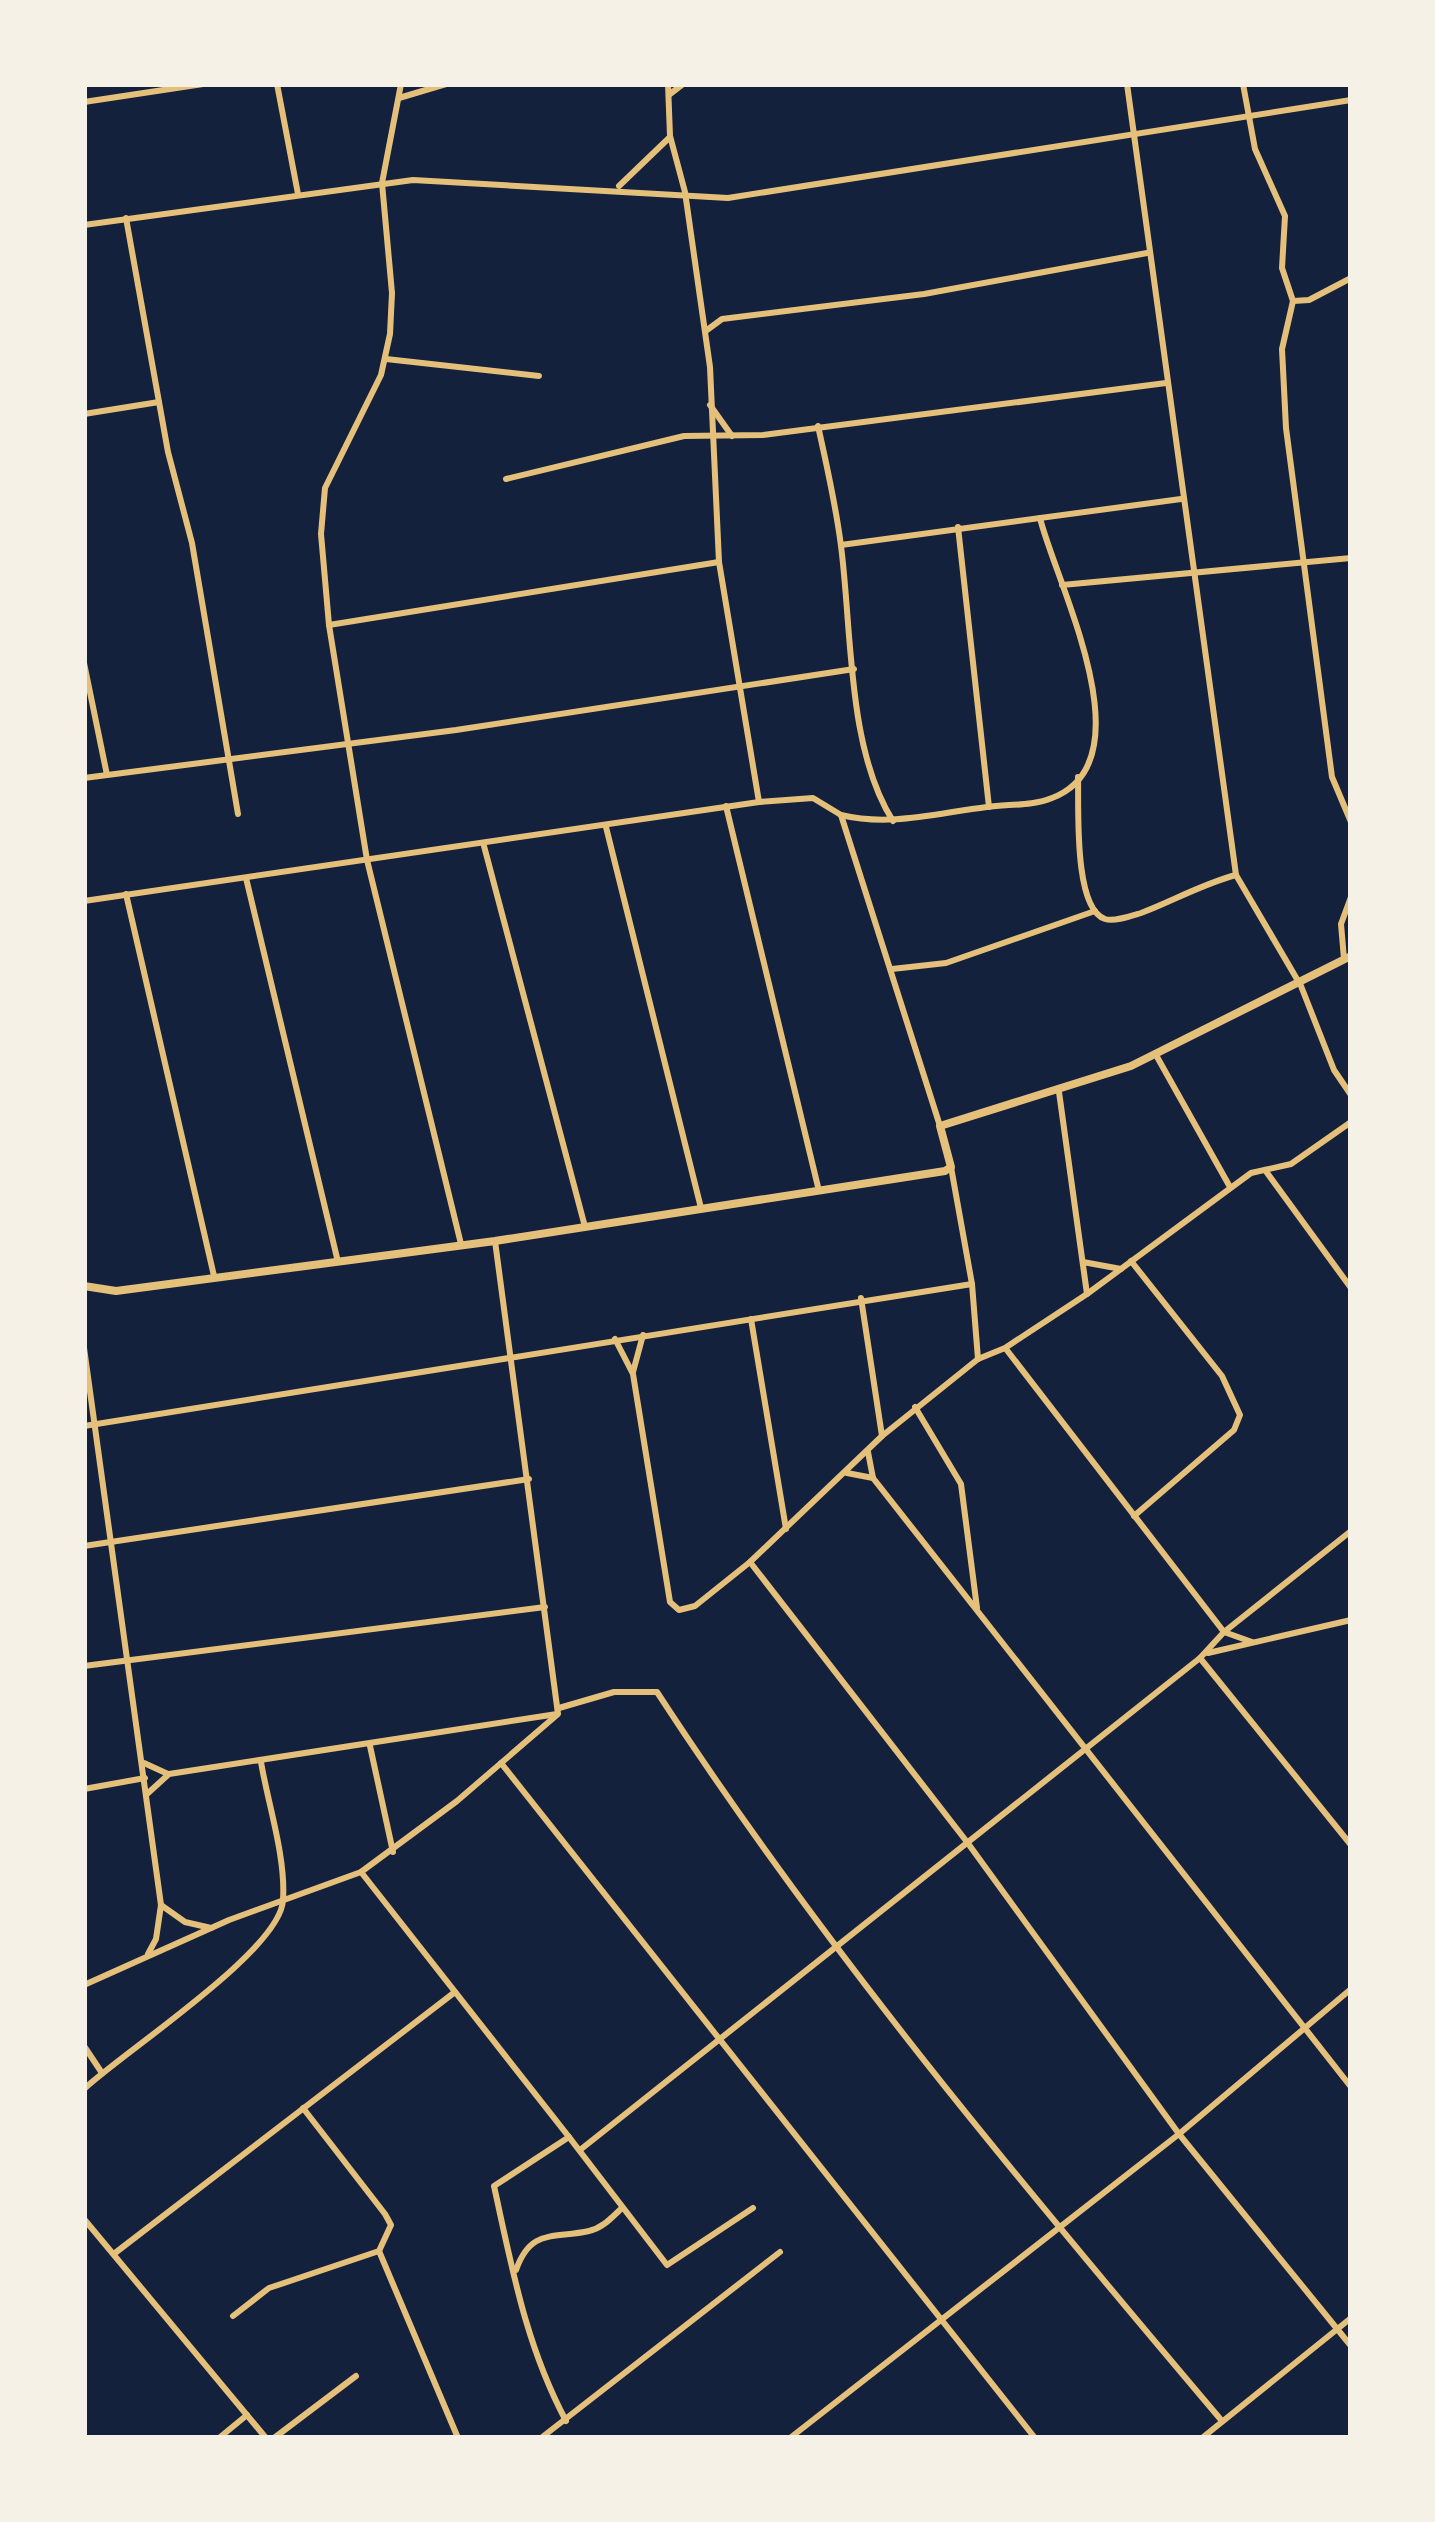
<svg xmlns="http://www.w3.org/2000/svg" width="1435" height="2522" viewBox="0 0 1435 2522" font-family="'Space Grotesk',sans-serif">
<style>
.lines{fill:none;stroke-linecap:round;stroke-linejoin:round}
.minor{stroke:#e5c07b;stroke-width:6}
.tertiary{stroke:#e5c07b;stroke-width:8}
</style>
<rect width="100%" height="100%" fill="#14213d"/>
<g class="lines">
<!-- minor -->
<g class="minor">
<path d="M277 84 298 194"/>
<path d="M401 84 382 183 392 293 390 334 381 375 325 488 321 534 329 625 367 860 461 1244"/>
<path d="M668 84 670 136 685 192 710 367 719 562 759 802"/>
<path d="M1127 84 1236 875 1301 986 1334 1070 1351 1095"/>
<path d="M1243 84 1255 149 1285 216 1282 268 1293 301 1282 349 1286 428 1332 777 1351 822"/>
<path d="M670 94 683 84"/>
<path d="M399 98 446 84"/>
<path d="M84 102 203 84"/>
<path d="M619 186 670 137"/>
<path d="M126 218 168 452 192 543 238 814"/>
<path d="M84 225 413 180 728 198 1351 100"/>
<path d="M1293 301 1309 300 1351 278"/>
<path d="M707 330 722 319 924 294 1147 253"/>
<path d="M386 359 539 376"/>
<path d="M710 405 732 436"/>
<path d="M84 414 159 402"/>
<path d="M818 426C827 466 836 506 841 546 852 630 847 749 893 821"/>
<path d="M506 479 684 436 763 435 1166 383"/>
<path d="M958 527 989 807"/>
<path d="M841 545 1181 499"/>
<path d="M1062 585 1351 558"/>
<path d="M329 625 719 562"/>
<path d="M84 663 107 775"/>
<path d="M1078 777C1079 805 1073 908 1105 919 1114 922 1131 916 1141 913 1173 901 1202 884 1236 875"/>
<path d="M84 778 456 730 854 669"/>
<path d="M726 806 819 1191"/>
<path d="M841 815C890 827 937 813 987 807 1008 804 1033 806 1052 798 1150 761 1055 581 1040 518"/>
<path d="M606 827 701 1208"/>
<path d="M484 846 584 1223"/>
<path d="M246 878 338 1262"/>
<path d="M126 894 214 1276"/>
<path d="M84 901 759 802 813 798 841 815 940 1126"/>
<path d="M1344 959 1341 924 1351 897"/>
<path d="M892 969 946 963 1095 911"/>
<path d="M1156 1055 1230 1187"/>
<path d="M1059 1092 1087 1294"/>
<path d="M951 1167 972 1284 978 1359"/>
<path d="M1265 1170 1351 1288"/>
<path d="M84 1229V1285"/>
<path d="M1131 1261 1222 1376 1240 1415 1234 1430 1134 1516"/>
<path d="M1083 1262 1121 1269"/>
<path d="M861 1298 882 1436"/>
<path d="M751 1319 786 1529"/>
<path d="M615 1339 633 1374 670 1602 679 1610 695 1606 750 1562 882 1436 978 1359 1005 1348 1087 1294 1251 1173 1291 1164 1351 1122"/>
<path d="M84 1348 161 1905 156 1939 148 1954"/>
<path d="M1006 1349 1224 1632 1252 1642"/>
<path d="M633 1372 643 1335"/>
<path d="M915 1407 961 1484 977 1608"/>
<path d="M84 1426 972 1284"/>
<path d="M868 1452 873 1478 1351 2087"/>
<path d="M847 1473 873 1478"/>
<path d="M84 1546 529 1479"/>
<path d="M750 1562 967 1842 1179 2134 1351 2346"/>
<path d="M1208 1653 1351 1620"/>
<path d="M1200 1658 1351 1845"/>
<path d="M84 1666 545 1607"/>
<path d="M559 1708 614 1692H657C824 1949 1024 2187 1222 2421"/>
<path d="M370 1746 393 1852"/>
<path d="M144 1763 168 1774"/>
<path d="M501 1763 1035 2438"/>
<path d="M84 1789 145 1778"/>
<path d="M147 1794 169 1774 557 1714"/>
<path d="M361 1872 569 2137 494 2186C512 2268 526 2346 566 2421"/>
<path d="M161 1905 185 1922 211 1928"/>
<path d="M84 1985 229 1920 361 1872 457 1801 558 1714 495 1241"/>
<path d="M84 2046 102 2073"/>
<path d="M84 2089C126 2050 281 1950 283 1900 286 1857 268 1804 261 1762"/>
<path d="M569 2137 667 2265 753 2208"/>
<path d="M580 2150 1200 1658 1224 1632 1351 1531"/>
<path d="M84 2219 266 2438"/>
<path d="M379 2251 458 2438"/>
<path d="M115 2253 455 1992"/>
<path d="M516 2270C531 2228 553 2239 589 2231 603 2228 612 2217 622 2208"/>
<path d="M233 2316 269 2288 379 2251 391 2225 385 2214 303 2108"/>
<path d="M219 2438 247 2415"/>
<path d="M274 2438 356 2376"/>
<path d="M541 2438 780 2252"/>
<path d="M790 2438 1179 2134 1351 1989"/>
<path d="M1202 2438 1351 2318"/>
</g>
<!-- tertiary -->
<path class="tertiary" d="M84 1286 116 1291 495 1241 945 1171 951 1167 940 1126 1131 1066 1351 956"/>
</g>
<!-- border -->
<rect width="1435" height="2522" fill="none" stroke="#f6f1e7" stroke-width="174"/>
</svg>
